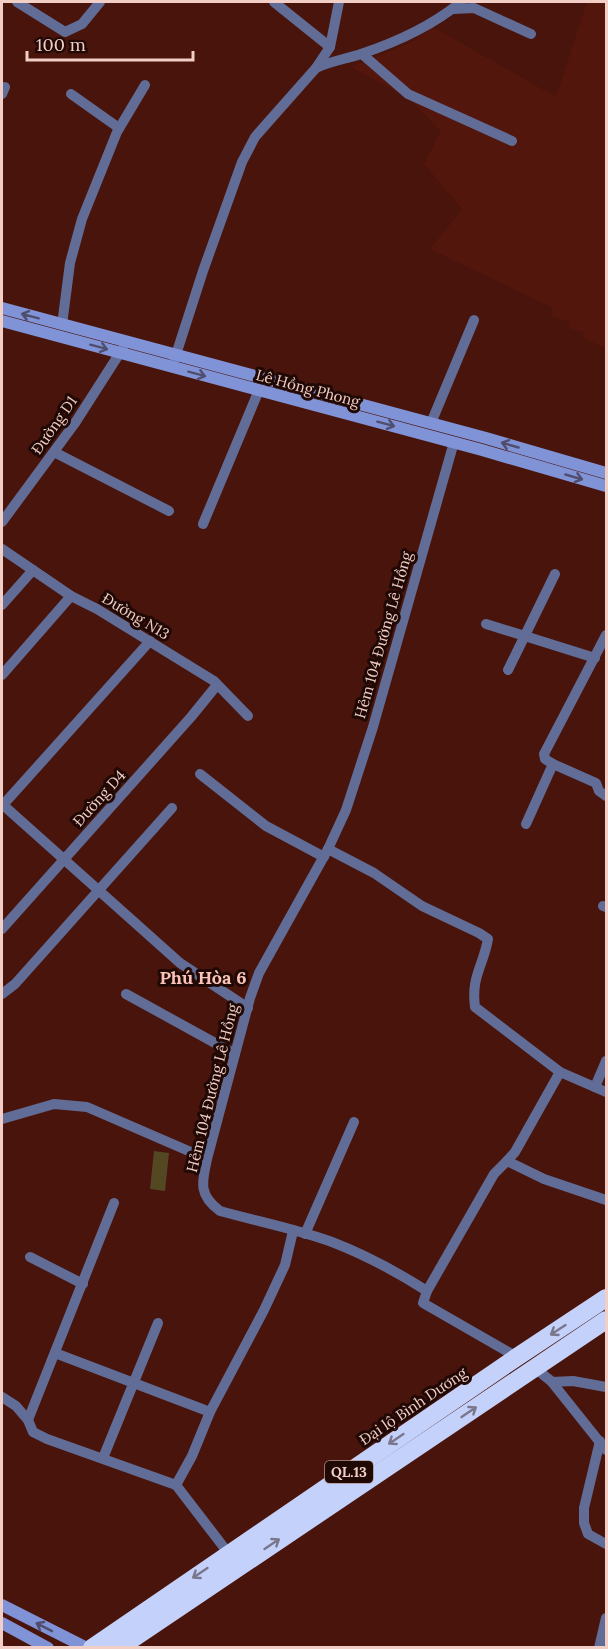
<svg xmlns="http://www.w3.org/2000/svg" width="608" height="1649" viewBox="0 0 608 1649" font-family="Lora,serif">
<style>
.built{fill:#53160c}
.garden{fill:#544823}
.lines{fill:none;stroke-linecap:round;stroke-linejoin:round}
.street{stroke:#616d97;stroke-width:10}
.secondary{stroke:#8093d7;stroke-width:12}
.highway{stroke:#c4d1fb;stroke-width:18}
.oneway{stroke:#504e6e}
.oneway2{stroke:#7a778c}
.labels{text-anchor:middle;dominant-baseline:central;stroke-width:6;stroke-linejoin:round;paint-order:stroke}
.shield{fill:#200905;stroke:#b2938c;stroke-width:1.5}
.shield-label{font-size:14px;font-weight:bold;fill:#f1cec6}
.street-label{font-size:15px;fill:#f1cec6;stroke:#200905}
.quarter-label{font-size:18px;font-weight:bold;fill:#fbc3b8;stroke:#200905}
</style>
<rect width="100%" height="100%" fill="#48140b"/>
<!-- built -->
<path class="built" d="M587 2H606V348L582 338 585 333 569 328 570 322 551 316 553 308 430 249 462 209 424 164 441 131 410 99 351 67 411 42 433 27 556 97Z"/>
<!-- garden -->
<path class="garden" d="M154 1151 169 1153 165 1191 150 1189Z"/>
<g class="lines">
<!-- street -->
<g class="street">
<path d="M17 2 65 32 82 24 100 2"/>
<path d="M274 2 330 47"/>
<path d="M453 9 474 8 531 34"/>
<path d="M362 54 408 94 512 141"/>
<path d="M316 68C331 61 346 59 361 54 397 42 432 26 461 2"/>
<path d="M2 94 5 87"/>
<path d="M71 94 119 128"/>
<path d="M62 325 70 263 82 219 117 132 145 85"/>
<path d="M172 367 203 271 242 162 255 137 316 68 330 47 339 2"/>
<path d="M431 423 474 320"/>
<path d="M454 442 373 727 346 810 328 849 259 973 250 998 207 1159C202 1182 198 1195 220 1211 256 1221 297 1229 332 1242 366 1255 397 1272 427 1291L423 1303 517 1357"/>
<path d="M54 452 169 511"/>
<path d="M2 522 75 423 123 348"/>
<path d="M203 524 259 390"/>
<path d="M2 549 71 596 97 609 214 681 248 716"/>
<path d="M2 605 33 570"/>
<path d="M486 624 595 658"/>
<path d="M508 670 555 574"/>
<path d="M2 675 71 596"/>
<path d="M553 764 545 759 544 754 606 635"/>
<path d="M200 774 266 826 324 857"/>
<path d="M2 804 180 963 248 1008"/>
<path d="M3 805 150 641"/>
<path d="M526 824 553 764 596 783 599 791 606 796"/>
<path d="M328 849 374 873 422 906 479 933 488 939C483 967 471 976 475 1007L560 1072 606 1092"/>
<path d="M603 906 606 907"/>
<path d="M2 929 191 717 217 685"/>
<path d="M2 994 15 984 172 808"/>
<path d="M126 994 235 1054"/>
<path d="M560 1072 515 1152 507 1161 544 1179 606 1200"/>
<path d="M595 1087 606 1061"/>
<path d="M2 1119 54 1104 87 1107 207 1159"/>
<path d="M305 1234 354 1122"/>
<path d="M30 1257 83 1284"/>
<path d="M427 1291 494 1174 507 1161"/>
<path d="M55 1353 210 1412"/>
<path d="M536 1369 551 1381 606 1450"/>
<path d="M552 1382 573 1381 606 1387"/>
<path d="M2 1397 16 1406 28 1420 33 1432 47 1439 176 1485"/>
<path d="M28 1420 114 1203"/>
<path d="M600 1441 584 1508V1523L588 1534 606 1544"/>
<path d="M103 1458 158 1323"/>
<path d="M229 1554 176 1485 192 1456 210 1412 264 1310 285 1265 293 1231"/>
<path d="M599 1648 606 1618"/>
</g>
<!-- secondary -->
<g class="secondary">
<path d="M2 308 486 438 606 473"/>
<path d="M2 321 482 450 606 486"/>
<path d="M2 1605 87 1648"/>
<path d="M2 1623 48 1648"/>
</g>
<!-- highway -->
<g class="highway">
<path d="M92 1648 517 1357 606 1298"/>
<path d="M119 1648 606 1320"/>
</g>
</g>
<!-- one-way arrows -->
<defs><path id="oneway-shaft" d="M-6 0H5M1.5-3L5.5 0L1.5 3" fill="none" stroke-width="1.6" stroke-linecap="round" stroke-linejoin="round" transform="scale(1.5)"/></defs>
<g class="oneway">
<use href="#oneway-shaft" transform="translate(30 316) rotate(-165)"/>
<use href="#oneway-shaft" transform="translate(99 347) rotate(15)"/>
<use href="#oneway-shaft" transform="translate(197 374) rotate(15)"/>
<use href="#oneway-shaft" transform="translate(386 424) rotate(15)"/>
<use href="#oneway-shaft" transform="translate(510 445) rotate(-164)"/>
<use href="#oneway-shaft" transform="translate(574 477) rotate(16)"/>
<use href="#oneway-shaft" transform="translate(44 1627) rotate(-153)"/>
</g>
<g class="oneway2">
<use href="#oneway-shaft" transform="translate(558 1330) rotate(147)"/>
<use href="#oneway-shaft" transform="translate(469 1412) rotate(-34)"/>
<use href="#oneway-shaft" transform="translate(396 1439) rotate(146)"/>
<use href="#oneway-shaft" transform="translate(272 1544) rotate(-34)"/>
<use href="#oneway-shaft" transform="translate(200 1573) rotate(146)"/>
</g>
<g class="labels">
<!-- shield labels -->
<rect class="shield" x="325" y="1461" width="48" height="22" rx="4.5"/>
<g class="shield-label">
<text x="349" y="1472">QL.13</text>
</g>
<!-- street labels -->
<g class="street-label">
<text transform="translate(308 388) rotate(15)">Lê Hồng Phong</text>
<text transform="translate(54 425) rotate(-55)">Đường D1</text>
<text transform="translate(136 616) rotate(31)">Đường N13</text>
<text transform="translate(383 635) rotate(-74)">Hẻm 104 Đường Lê Hồng</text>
<text transform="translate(99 798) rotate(-48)">Đường D4</text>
<text transform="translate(212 1088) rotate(-76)">Hẻm 104 Đường Lê Hồng</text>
<text transform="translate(413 1406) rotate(-34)">Đại lộ Bình Dương</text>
</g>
<!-- quarter labels -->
<g class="quarter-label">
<text x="203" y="977">Phú Hòa 6</text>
</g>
</g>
<!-- border -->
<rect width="608" height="1649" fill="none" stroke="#f1cec6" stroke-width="6"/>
<!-- scale -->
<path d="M27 51v9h166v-9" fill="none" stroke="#f1cec6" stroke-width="3"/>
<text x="36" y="51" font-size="18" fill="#f1cec6" stroke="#200905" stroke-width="4.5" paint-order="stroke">100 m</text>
</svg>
